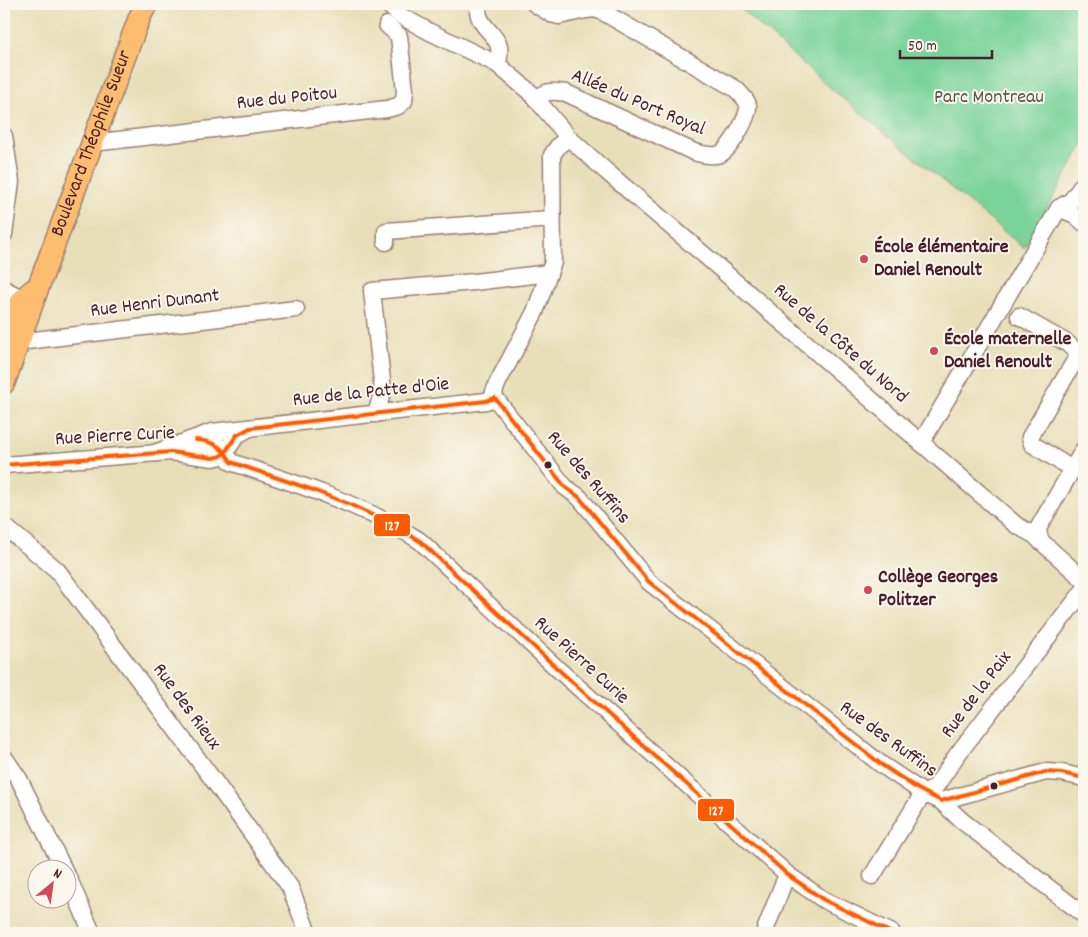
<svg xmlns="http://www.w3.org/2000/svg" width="1088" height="937" viewBox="0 0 1088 937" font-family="Dekko,sans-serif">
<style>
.green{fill:#79d39a;stroke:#627962}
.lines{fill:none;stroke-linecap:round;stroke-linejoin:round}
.minor-casing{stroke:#997f72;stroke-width:19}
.major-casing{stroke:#997f72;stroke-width:24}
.minor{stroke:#fff;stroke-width:16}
.major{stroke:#fcbd6f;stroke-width:21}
.bus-1-casing{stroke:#fbf7ec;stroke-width:8}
.bus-1{stroke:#ff5a00;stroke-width:4}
.poi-dot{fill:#d1495b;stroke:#fbf7ec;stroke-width:2}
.bus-dot{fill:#4a1f2b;stroke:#fbf7ec;stroke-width:2}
.labels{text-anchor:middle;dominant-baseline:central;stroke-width:4;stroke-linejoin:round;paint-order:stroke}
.park-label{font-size:20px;fill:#58554c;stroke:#fbf7ec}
.street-label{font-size:20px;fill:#4a1f2b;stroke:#fbf7ec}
.poi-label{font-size:20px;font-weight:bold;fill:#4a1f2b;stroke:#fbf7ec;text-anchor:start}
.line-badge{stroke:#fbf7ec;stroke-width:2}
.badge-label{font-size:14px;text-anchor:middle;font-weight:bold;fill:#fff}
</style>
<rect width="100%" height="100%" fill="#fbf7ec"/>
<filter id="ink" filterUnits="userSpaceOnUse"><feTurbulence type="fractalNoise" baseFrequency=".02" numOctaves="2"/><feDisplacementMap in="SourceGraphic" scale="10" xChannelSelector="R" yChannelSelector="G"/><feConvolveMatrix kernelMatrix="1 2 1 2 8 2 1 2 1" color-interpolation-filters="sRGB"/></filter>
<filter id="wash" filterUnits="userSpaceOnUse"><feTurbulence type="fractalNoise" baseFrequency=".0096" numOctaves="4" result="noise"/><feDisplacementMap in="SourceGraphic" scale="20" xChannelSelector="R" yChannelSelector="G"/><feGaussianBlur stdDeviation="1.12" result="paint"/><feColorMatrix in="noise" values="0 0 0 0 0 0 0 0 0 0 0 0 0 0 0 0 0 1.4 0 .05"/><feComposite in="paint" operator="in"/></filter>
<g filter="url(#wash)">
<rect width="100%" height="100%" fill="#e8dfb9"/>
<!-- green -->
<path class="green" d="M735 4H1084V143L1024 248 834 91Z"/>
</g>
<g filter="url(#ink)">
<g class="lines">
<defs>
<g id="minor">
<path d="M387 4 401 16 430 32 497 64 532 94 569 138 607 172 709 259 1016 525 1034 535 1084 580"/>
<path d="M478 4C475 33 509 33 497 64"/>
<path d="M535 4 551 14 559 16 586 10 595 9 603 12 736 89C740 94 747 99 748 105 750 115 730 150 720 154 713 157 701 154 694 152L566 93C551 91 548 90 536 99"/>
<path d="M4 136 11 182 4 234"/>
<path d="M569 138 559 145 552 155 553 262 535 312 498 382 494 392 495 398 565 487 579 497 649 582 882 765 925 794 941 801 1046 772 1062 773 1084 778"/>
<path d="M92 143 387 109 398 106 404 101 405 91 399 36 387 25"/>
<path d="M1059 208 1075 215 1084 223"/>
<path d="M386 242V231L552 219"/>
<path d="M4 289 23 299"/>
<path d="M1019 316 1067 343 1080 355"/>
<path d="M18 342 296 309"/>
<path d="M376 414 383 390 372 291 474 282 549 273"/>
<path d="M190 440C210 440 221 442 231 462 284 480 338 496 387 522 398 528 410 534 420 541L560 671 788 875 824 900 892 933"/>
<path d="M921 443 1059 208 1071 201 1084 183"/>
<path d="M155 453 212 432 486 401 495 398"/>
<path d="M4 465 171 452 213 458 221 456 226 451 237 435 250 428"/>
<path d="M1072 469 1032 444 1030 437 1077 357 1084 353"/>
<path d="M4 526 57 570 217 785 290 887 308 933"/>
<path d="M1040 541 1038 529 1040 525 1084 449"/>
<path d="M4 757 19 779 64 870"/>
<path d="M941 801 961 820 1084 915"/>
<path d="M872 876 919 800 936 786 957 755 1084 590"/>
<path d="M68 877 92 933"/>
<path d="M764 933 783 884 788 875"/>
</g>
<g id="major">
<path d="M4 339C4 318 18 303 33 290"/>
<path id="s1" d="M4 383 39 285 140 16 147 4"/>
</g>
</defs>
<!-- minor casing -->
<use href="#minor" class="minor-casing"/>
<!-- major casing -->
<use href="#major" class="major-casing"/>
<!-- minor -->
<use href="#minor" class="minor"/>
<!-- major -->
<use href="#major" class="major"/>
<defs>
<g id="bus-1">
<path d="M196 440C213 441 223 447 231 462L310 489 349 504 387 522 420 541 560 671 788 875 824 900 892 933"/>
<path d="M4 465 171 452 213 458 221 456 226 451 237 435 250 428 486 401 495 398 565 487 579 497 649 582 882 765 918 789 941 801 1046 772 1062 773 1084 778"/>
</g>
</defs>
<!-- bus-1 casing -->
<use href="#bus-1" class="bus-1-casing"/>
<!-- bus-1 -->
<use href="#bus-1" class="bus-1"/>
</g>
</g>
<!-- markers -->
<g class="poi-dot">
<circle cx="864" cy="259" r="5"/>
<circle cx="934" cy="351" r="5"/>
<circle cx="868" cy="590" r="5"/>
</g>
<g class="bus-dot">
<circle cx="548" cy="465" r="4.5"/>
<circle cx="994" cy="786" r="4.5"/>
</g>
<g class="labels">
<!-- park labels -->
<g class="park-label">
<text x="989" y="98">Parc Montreau</text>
</g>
<!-- street labels -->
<g class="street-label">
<text transform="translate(287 99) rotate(-6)">Rue du Poitou</text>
<text transform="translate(638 103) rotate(23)">Allée du Port Royal</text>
<text stroke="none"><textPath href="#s1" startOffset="255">Boulevard Théophile Sueur</textPath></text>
<text transform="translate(155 304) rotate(-7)">Rue Henri Dunant</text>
<text transform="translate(840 344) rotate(41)">Rue de la Côte du Nord</text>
<text transform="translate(371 393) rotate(-6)">Rue de la Patte d'Oie</text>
<text transform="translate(115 437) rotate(-3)">Rue Pierre Curie</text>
<text transform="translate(588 478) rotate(49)">Rue des Ruffins</text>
<text transform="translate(581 661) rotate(42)">Rue Pierre Curie</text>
<text transform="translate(977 695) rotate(-53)">Rue de la Paix</text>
<text transform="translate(186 707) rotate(54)">Rue des Rieux</text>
<text transform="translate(888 740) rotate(36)">Rue des Ruffins</text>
</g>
<!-- poi labels -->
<g class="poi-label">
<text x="874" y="248">École élémentaire<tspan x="874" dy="23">Daniel Renoult</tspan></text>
<text x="944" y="340">École maternelle<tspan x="944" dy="23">Daniel Renoult</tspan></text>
<text x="878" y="578">Collège Georges<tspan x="878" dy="23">Politzer</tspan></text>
</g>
</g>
<g class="line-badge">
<rect x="373" y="513" width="38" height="24" rx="5" fill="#ff5a00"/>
<rect x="697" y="798" width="38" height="24" rx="5" fill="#ff5a00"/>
</g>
<g class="badge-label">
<text x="392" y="530">127</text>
<text x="716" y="815">127</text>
</g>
<!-- margin -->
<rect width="1088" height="937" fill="none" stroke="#fbf7ec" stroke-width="20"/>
<!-- north arrow -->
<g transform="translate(52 884) rotate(29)"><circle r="24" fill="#fbf7ec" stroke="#b4a19f"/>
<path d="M0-4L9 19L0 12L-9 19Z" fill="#d1495b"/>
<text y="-8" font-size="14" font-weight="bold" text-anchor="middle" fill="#4a1f2b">N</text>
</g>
<!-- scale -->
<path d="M900 50v8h92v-8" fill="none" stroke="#4a1f2b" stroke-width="2.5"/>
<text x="908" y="50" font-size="15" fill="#4a1f2b" stroke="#fbf7ec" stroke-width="4" paint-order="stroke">50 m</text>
</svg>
